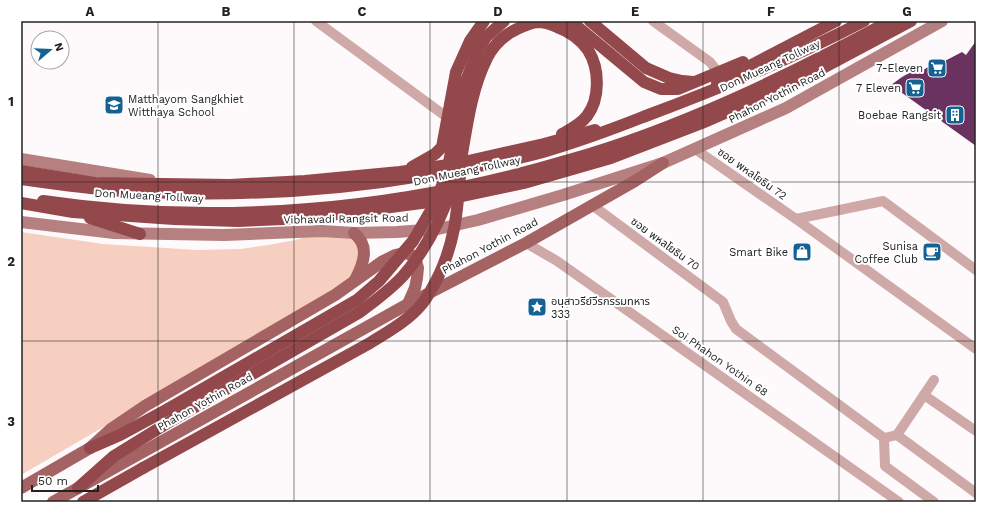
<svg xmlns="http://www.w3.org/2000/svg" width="997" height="523" viewBox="0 0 997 523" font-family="'Work Sans','Noto Sans Thai',sans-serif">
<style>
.green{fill:#f6cfc0}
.building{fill:#693260}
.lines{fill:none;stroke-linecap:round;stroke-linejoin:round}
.street{stroke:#cfa8a8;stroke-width:10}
.secondary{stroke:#b78080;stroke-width:12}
.primary{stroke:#a46263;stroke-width:12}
.highway{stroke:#93484b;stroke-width:12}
.highway-bridge{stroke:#93484b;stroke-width:12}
.grid{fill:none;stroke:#232222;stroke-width:1;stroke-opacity:0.55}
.labels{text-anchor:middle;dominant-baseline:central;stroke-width:4;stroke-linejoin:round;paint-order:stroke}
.street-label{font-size:11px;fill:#232222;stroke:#fff}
.poi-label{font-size:11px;fill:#232222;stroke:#fff;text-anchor:end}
.neatline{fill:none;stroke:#232222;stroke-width:1.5}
.grid-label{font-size:13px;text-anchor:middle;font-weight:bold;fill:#232222}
</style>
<rect width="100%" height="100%" fill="#fefafb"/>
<!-- green -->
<path class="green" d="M322 231 359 240 363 264 349 284 21 475V232L103 244 197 250 241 249 268 245 296 240Z"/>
<!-- building -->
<path class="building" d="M976 41V146L891 85 902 77 920 67 922 71 940 59 941 63 962 52 966 55Z"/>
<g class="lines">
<!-- street -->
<g class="street">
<path d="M316 21 448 118"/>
<path d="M653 21 710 62 718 72"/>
<path d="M695 149 796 219 976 349"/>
<path d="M592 205 723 302 731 321 736 329 884 438"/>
<path d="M796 219 883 201 976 270"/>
<path d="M526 243 557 261 899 502"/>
<path d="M924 395 976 431"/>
<path d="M897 435 934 380"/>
<path d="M884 438 897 435 976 493"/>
<path d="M884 438 885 466 934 502"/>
</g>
<!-- secondary -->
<g class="secondary">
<path d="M21 159 150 180"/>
<path d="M21 222 114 233 224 235 322 231 354 233 397 232 438 229 478 220 563 195 663 163 786 108 942 21"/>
</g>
<!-- primary -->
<g class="primary">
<path d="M354 233C370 246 364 263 355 280"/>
<path d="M21 488 90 448 111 429 145 406 335 295 383 261 395 255 404 253 410 254 416 261 418 268 417 278 415 288 408 304"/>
<path d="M53 502 408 304 526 243 635 181 663 163"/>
</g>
<!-- highway -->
<g class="highway">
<path d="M569 21 579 28 644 82 661 89H678L743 62"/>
<path d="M590 21 646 68 669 78 682 81 693 82"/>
<path d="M717 83 836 21"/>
<path d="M461 160C467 126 471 90 487 58 493 46 504 35 517 29 523 26 530 23 537 22 544 22 551 24 557 27 569 31 581 40 588 50 600 69 600 99 587 116 580 125 571 129 562 134"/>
<path d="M412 167 435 154 442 147 456 72 470 41 484 21"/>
<path d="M21 171 95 183 230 185 305 181 400 172 455 164 544 144 595 130"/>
<path d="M21 203 73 212 174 219 238 221 307 218 444 200 524 183 611 158 702 123 771 93 819 70 911 21"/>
<path d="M90 218 140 234"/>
<path d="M90 448 120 435 168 409"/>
<path d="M78 488 114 456 174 419"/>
<path d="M83 502 143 468"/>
</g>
<!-- highway-bridge -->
<g class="highway-bridge">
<path d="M21 179C56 184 91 189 126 191 226 197 328 192 427 175 466 169 506 162 543 152 577 142 610 130 643 117 719 89 793 58 864 21"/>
<path d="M43 201C218 227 401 210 569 160 679 129 790 75 890 21"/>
<path d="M168 409 357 300 379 281 413 241 430 212 446 177 465 83 478 50 486 37 504 21"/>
<path d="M174 419 360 312C375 301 390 290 403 276 426 250 442 217 453 184"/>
<path d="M143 468 370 343C386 333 409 320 421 305 425 301 428 295 431 290 456 248 458 208 461 160"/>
</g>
</g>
<!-- grid -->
<path class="grid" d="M158 21V502M294 21V502M430 21V502M567 21V502M703 21V502M839 21V502M21 182H976M21 341H976"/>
<!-- icons -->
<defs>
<symbol id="supermarket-square" viewBox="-11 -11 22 22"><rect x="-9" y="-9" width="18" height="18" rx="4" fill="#146294" stroke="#fff"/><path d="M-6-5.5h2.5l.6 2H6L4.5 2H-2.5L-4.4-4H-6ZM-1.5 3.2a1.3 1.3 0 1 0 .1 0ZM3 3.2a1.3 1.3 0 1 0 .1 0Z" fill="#fff"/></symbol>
<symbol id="school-square" viewBox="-11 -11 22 22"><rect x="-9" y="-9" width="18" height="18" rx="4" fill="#146294" stroke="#fff"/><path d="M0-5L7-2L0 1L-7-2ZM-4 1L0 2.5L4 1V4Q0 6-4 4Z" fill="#fff"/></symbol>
<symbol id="building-square" viewBox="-11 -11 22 22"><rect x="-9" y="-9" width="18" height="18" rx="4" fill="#146294" stroke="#fff"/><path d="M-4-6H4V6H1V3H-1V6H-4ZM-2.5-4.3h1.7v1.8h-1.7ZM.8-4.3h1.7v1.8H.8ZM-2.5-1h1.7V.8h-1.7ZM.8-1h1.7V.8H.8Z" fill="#fff"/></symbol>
<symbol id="shop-square" viewBox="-11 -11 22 22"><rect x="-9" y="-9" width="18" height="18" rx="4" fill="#146294" stroke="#fff"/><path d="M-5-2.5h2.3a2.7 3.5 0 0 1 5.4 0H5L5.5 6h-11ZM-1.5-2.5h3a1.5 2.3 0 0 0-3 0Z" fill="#fff"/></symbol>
<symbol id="cafe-square" viewBox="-11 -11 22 22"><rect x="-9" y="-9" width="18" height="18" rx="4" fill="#146294" stroke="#fff"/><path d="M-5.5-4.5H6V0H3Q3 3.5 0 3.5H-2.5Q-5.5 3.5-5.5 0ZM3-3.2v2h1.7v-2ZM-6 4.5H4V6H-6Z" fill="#fff"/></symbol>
<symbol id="sight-square" viewBox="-11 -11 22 22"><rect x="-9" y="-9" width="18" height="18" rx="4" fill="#146294" stroke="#fff"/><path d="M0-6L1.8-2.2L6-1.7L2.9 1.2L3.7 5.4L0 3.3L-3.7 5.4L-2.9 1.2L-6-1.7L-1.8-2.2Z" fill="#fff"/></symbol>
</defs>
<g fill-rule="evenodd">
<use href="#supermarket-square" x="926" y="57" width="22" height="22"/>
<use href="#supermarket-square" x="904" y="77" width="22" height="22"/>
<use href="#school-square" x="103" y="94" width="22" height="22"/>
<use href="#building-square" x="944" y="104" width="22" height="22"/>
<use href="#shop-square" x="791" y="241" width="22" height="22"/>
<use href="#cafe-square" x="921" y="241" width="22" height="22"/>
<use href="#sight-square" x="526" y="296" width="22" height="22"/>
</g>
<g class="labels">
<!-- street labels -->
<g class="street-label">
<text transform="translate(770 66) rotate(-25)">Don Mueang Tollway</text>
<text transform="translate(777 96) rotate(-27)">Phahon Yothin Road</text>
<text transform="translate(467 171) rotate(-12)">Don Mueang Tollway</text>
<text transform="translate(752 174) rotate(35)">ซอย พหลโยธิน 72</text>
<text transform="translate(149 196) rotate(3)">Don Mueang Tollway</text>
<text transform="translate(346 219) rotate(-1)">Vibhavadi Rangsit Road</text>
<text transform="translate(665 244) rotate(36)">ซอย พหลโยธิน 70</text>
<text transform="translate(490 246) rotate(-28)">Phahon Yothin Road</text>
<text transform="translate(720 361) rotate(35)">Soi Phahon Yothin 68</text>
<text transform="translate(205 402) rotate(-29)">Phahon Yothin Road</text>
</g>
<!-- poi labels -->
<g class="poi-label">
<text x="923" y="68">7-Eleven</text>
<text x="901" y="88">7 Eleven</text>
<text x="128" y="99" text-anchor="start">Matthayom Sangkhiet<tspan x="128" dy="13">Witthaya School</tspan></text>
<text x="941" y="115">Boebae Rangsit</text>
<text x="918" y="246">Sunisa<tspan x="918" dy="13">Coffee Club</tspan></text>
<text x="788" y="252">Smart Bike</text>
<text x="551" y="301" text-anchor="start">อนุสาวรีย์วีรกรรมทหาร<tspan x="551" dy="13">333</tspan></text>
</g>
</g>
<!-- border -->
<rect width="997" height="523" fill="none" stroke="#ffffff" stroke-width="44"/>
<!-- north arrow -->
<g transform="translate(50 50) rotate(71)"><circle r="19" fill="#ffffff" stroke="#a7a7a7"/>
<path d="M0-3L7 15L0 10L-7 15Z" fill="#146294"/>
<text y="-6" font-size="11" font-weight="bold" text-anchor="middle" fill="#232222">N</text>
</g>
<!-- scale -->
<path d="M32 485v6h66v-6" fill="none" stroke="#232222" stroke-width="2"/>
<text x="38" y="485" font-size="12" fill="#232222" stroke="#ffffff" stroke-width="3" paint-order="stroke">50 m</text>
<rect x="22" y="22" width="953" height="479" class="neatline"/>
<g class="grid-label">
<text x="90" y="16">A</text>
<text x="226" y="16">B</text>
<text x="362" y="16">C</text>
<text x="498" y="16">D</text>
<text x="635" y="16">E</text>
<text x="771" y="16">F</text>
<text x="907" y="16">G</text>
<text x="11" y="106">1</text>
<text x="11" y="266">2</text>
<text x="11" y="426">3</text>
</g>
</svg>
